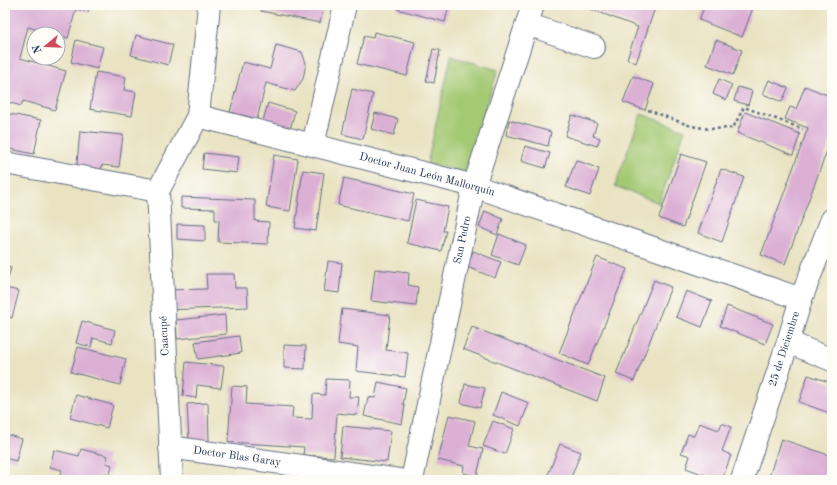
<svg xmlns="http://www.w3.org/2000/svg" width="837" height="485" viewBox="0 0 837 485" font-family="'Old Standard TT',serif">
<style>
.green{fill:#a4c973;stroke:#607c68}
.building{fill:#dcb0d5}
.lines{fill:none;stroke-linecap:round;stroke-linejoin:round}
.minor-casing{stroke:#636e81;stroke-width:24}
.path{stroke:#636e81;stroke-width:2.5;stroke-dasharray:3 3;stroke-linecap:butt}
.minor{stroke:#fff;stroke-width:22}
.labels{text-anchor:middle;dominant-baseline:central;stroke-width:3;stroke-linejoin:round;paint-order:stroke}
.street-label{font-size:11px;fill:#1b2f5e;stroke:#fdfcf7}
</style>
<rect width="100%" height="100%" fill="#fdfcf7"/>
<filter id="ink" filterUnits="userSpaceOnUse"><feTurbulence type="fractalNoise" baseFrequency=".025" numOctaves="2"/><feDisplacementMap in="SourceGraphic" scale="8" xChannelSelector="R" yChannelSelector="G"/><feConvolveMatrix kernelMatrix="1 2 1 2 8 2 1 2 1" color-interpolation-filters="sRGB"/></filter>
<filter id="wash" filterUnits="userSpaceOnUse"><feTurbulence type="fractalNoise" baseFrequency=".012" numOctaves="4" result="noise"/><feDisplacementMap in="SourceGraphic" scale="16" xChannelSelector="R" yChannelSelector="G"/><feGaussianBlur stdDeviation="0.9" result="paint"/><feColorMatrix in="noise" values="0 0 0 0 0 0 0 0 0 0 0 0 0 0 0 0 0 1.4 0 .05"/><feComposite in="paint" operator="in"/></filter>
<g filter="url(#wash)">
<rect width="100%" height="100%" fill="#e9e3c2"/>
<!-- green -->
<g class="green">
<path d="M451 56 498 70 465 172 427 164Z"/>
<path d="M641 114 685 130 659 203 615 186Z"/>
</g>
<g id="blocks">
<!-- building -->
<g class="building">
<path d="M5 5H90L88 12 76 9 68 38 58 35V34H54L28 27 20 58 66 71 55 110 23 101 21 106 5 101Z"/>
<path d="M262 5H324L320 23 261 11Z"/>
<path d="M398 5H449L445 22 397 9Z"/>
<path d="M580 5H656L636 63 627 59 638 27Z"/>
<path d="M705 5H754L742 37 699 20Z"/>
<path d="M374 32 415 42 407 76 357 64 364 36 373 38Z"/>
<path d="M136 35 173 45 168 65 131 55Z"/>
<path d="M76 40 103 47 97 69 71 62Z"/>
<path d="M716 40 742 50 733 75 707 65Z"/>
<path d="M276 45 302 52 306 63 303 79 295 91 266 83 257 119 230 112 243 62 270 69Z"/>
<path d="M433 49 440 50 434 83 426 81Z"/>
<path d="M96 72 126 77 124 90 136 92 132 116 90 109Z"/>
<path d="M633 76 654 84 645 110 623 102Z"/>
<path d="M719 79 732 85 726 100 713 94Z"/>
<path d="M769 80 788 88 782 102 763 94Z"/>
<path d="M805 86 832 97V137L785 264 761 255 808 128 785 119 790 107 796 109Z"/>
<path d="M738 87 752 91 748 105 734 101Z"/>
<path d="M352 89 373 94 363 139 342 134Z"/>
<path d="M268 103 295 111 290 129 263 121Z"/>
<path d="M745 112 800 134 793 155 737 133Z"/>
<path d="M5 113 41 120 34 154 5 148Z"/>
<path d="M375 113 398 119 394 135 371 129Z"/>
<path d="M572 115 597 123 593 136 600 138 597 146 565 136Z"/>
<path d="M509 120 551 132 548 146 506 135Z"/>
<path d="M80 131 123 135 119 167 102 165 100 177 76 174Z"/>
<path d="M525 146 550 153 545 168 521 161Z"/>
<path d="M204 153 239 157 237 173 202 169Z"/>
<path d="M681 154 706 162 683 227 659 218Z"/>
<path d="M274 155 298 159 290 211 266 207Z"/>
<path d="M576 160 599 169 590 196 566 187Z"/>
<path d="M721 169 744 177 722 242 698 233Z"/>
<path d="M303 170 324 173 316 231 295 228Z"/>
<path d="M344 178 414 194 408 221 338 205Z"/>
<path d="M181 197 255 200V221L269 222 268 244 218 242 219 220H215V209L181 208Z"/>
<path d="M416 200 448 207 443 231H446L441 251 407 243Z"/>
<path d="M485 211 503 219 497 235 479 227Z"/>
<path d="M177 224 205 225V241L177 239Z"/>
<path d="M499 234 526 245 518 265 492 255Z"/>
<path d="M473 251 501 262 495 278 467 267Z"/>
<path d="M597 257 627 269 588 365 559 353Z"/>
<path d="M328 261 342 263 339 293 324 291Z"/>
<path d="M5 266 11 268 5 288 19 291 12 318 5 316Z"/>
<path d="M375 269 409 273 408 285 418 287 416 306 371 301Z"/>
<path d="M206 274H234L235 288H247L248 307 165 310 164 290 207 289Z"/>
<path d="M654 280 671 287 634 381 616 374Z"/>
<path d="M686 291 712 301 702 327 676 317Z"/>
<path d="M727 306 773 324 765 344 720 326Z"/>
<path d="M342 309 390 315 386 350 408 353 405 377 356 371 358 347 338 344Z"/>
<path d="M225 315 226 334 177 339 176 320Z"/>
<path d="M82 321 115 330 112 343 93 338 91 347 76 343Z"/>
<path d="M472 327 605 378 597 401 463 349Z"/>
<path d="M239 336 241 353 198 359 195 342Z"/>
<path d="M284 345 306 346 305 369 284 368Z"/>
<path d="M78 347 126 359 120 385 71 372Z"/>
<path d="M186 362 224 366 221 388 197 385 196 398 183 396Z"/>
<path d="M808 375 832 383V414L799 402Z"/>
<path d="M326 379 350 380 349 397H359L357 415 337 413 334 457 303 455 304 447 228 442 232 386 247 387 246 404 293 407 292 418 312 419 313 394 325 395Z"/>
<path d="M378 382 406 388 403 404 405 405 402 424 364 416 368 397 375 398Z"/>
<path d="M465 384 485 388 480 408 461 403Z"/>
<path d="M501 392 529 403 520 426 493 415Z"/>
<path d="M76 395 113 405 107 428 70 418Z"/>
<path d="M208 403 209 441H189L187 404Z"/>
<path d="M449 415 475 421 469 446 483 449 477 476 463 473 464 466 438 460Z"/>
<path d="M493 421 514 429 505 454 483 446Z"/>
<path d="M699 423 719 430 722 423 731 427 722 451 731 455 722 480H718L686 468 690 456 681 453 688 434 694 436Z"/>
<path d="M343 426 391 431 387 462 340 457Z"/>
<path d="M5 434 22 439 16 461 5 458Z"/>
<path d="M781 439 832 456V480H768Z"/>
<path d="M560 444 581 452 570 480H546Z"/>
<path d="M81 449 108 456 106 463 112 465 110 475 103 474 102 480H59L62 470 50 467 54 450 79 456Z"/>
</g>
</g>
</g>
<g filter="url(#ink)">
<use href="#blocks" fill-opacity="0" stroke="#636e81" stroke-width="1"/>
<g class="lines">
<defs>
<g id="minor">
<path d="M527 24 594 47"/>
<path d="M198 116 209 5"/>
<path d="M313 145 345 5"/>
<path d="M5 163 158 191"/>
<path d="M158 191 198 116 474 186 801 299"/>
<path d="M158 191 172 480"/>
<path d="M788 342 832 360"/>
<path d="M170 447 399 480"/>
<path d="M412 480 474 186 533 5"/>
<path d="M742 480 788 342 801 299 832 219"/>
</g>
</defs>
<!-- minor casing -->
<use href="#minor" class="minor-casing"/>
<!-- path -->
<path class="path" d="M648 110 691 126 710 129 733 128 744 107 803 129"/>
<!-- minor -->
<use href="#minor" class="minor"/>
</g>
</g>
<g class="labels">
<!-- street labels -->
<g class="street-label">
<text transform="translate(427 175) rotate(15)">Doctor Juan León Mallorquín</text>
<text transform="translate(463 240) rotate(-78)">San Pedro</text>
<text transform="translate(165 336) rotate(-93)">Caacupé</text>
<text transform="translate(785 349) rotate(-72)">25 de Diciembre</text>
<text transform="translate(237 457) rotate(8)">Doctor Blas Garay</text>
</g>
</g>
<!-- margin -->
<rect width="837" height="485" fill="none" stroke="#fdfcf7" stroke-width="20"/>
<!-- north arrow -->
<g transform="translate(46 46) rotate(251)"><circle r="19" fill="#fdfcf7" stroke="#a3aaba"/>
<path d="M0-3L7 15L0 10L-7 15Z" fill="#d1495b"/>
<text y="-6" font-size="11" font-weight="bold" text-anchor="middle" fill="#1b2f5e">N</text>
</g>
</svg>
